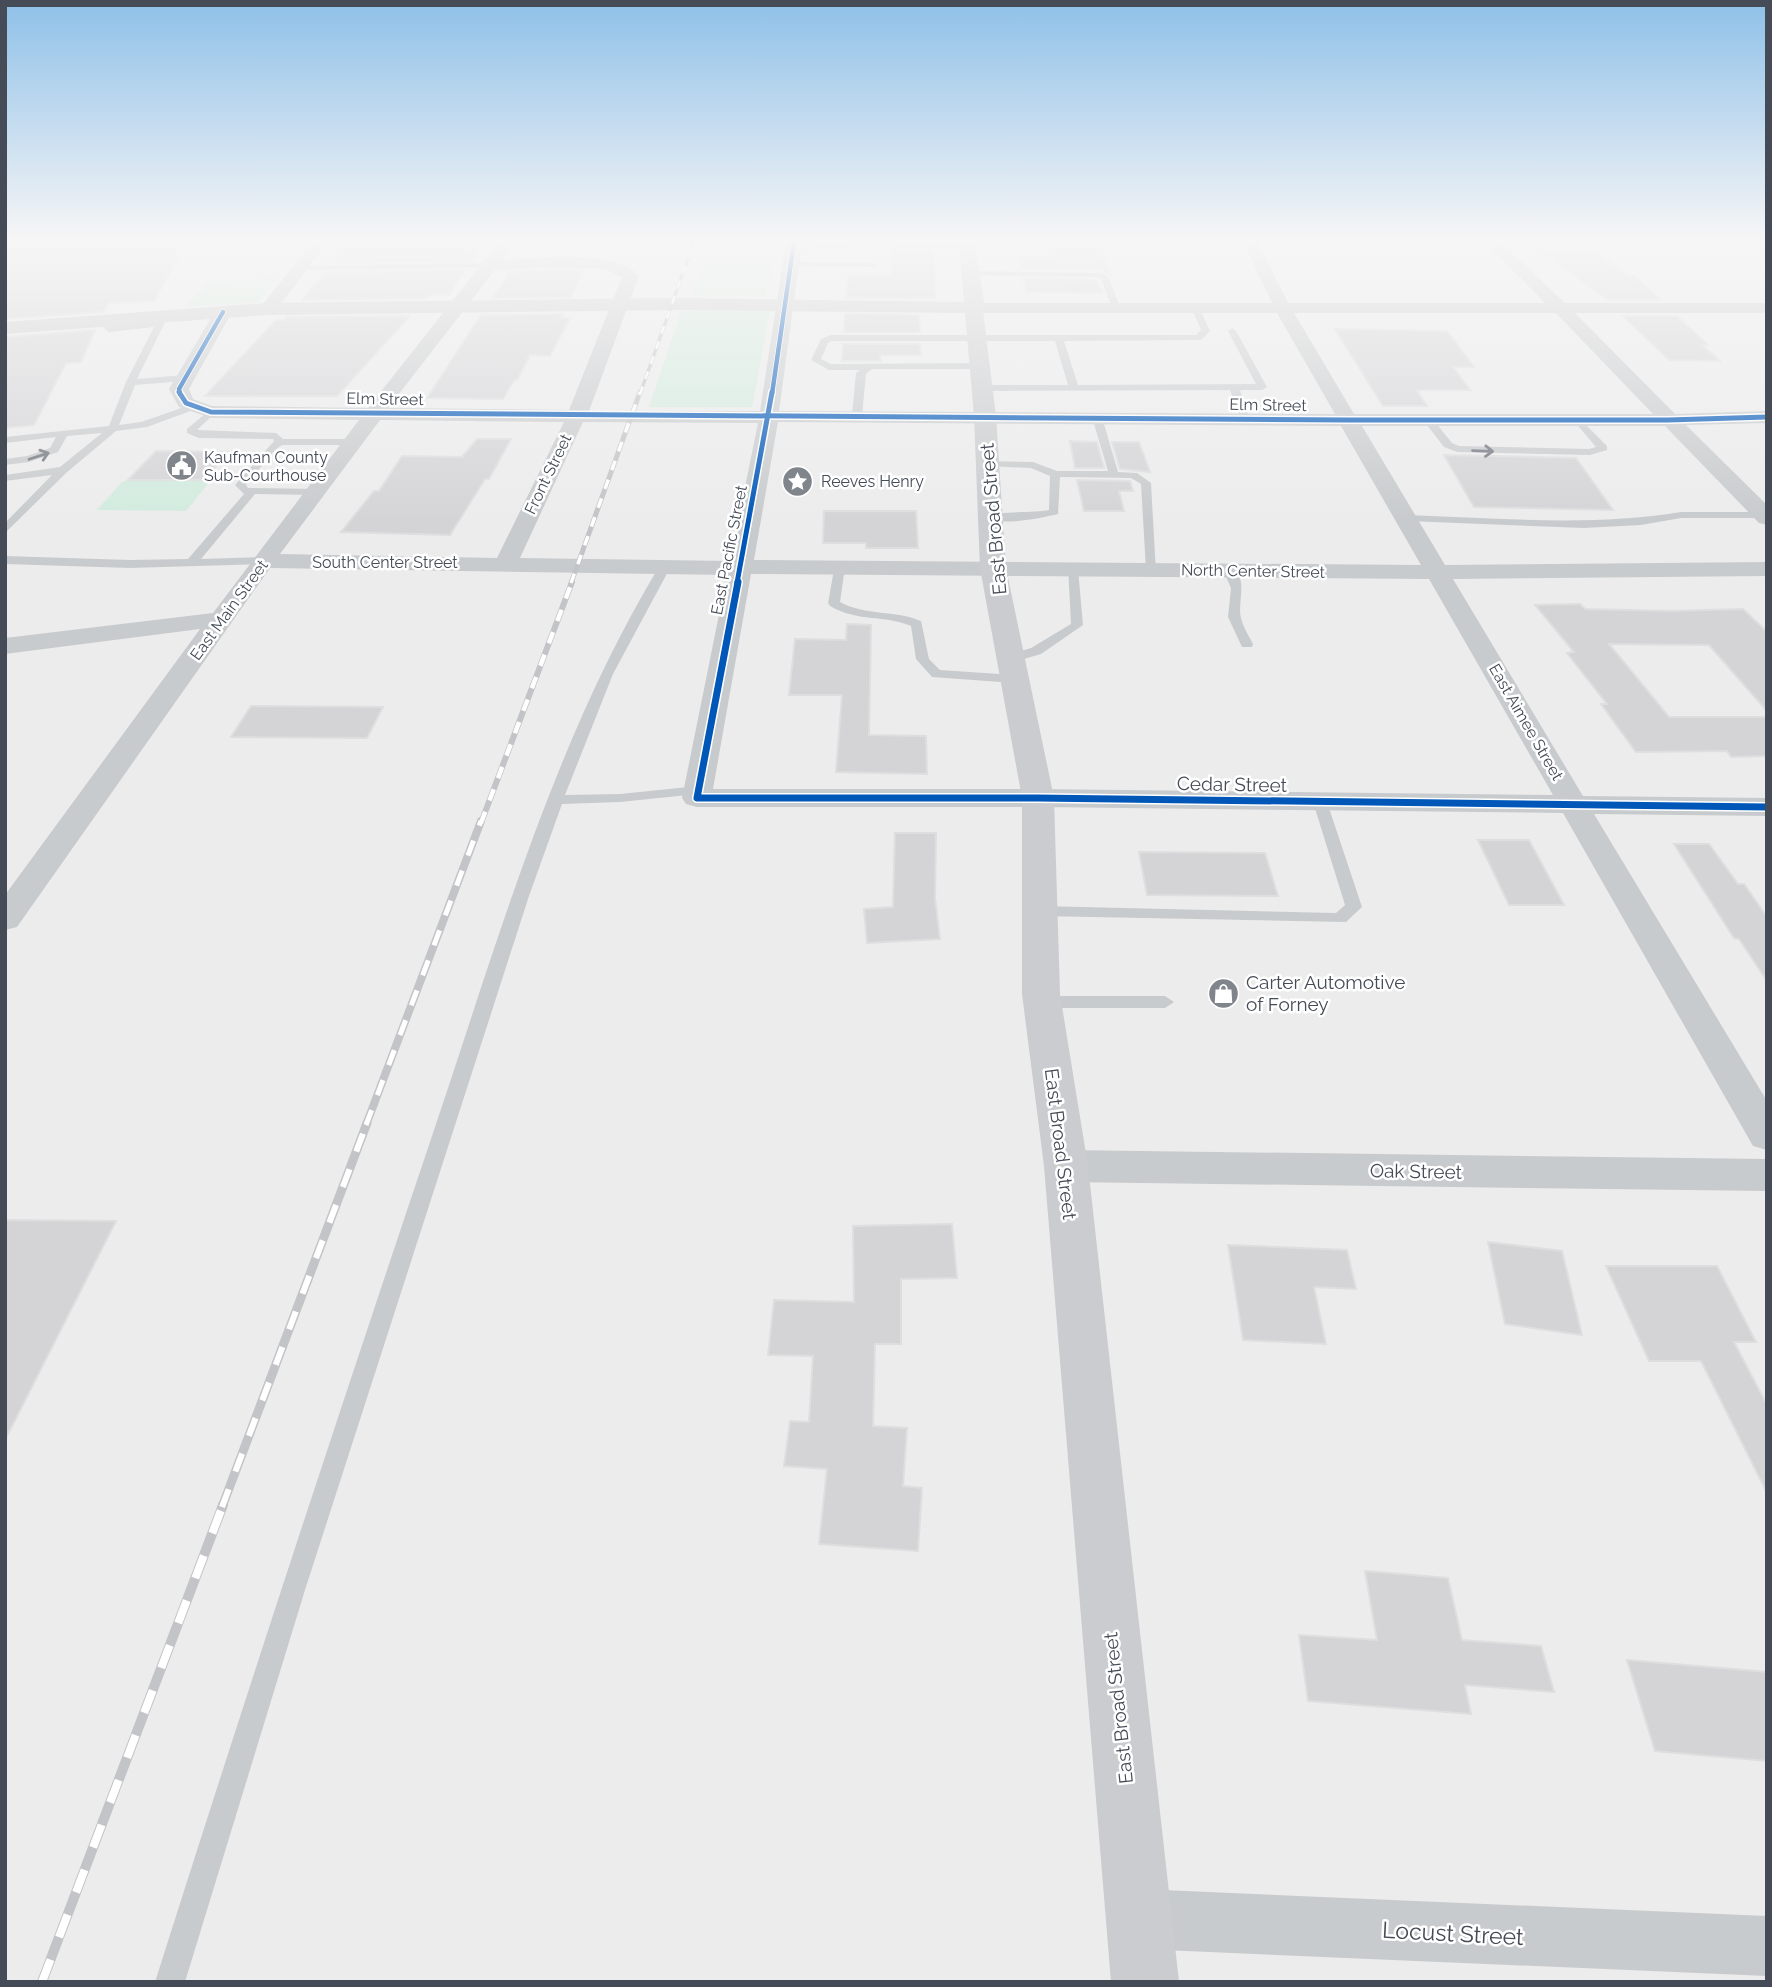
<svg xmlns="http://www.w3.org/2000/svg" width="1772" height="1987" viewBox="0 0 1772 1987" font-family="Raleway,sans-serif">
<style>
.green{fill:#d2ebde}
.building{fill:#d4d4d7;stroke:#dededf;stroke-width:2}
.lines{fill:none;stroke-linecap:round;stroke-linejoin:round}
.service{fill:#c8cbcd;fill-rule:evenodd}
.minor{fill:#c8cbcd;fill-rule:evenodd}
.secondary{fill:#cacccf;fill-rule:evenodd}
.rail-far5-casing{stroke:#c2c4c7;stroke-width:3.5}
.rail-far4-casing{stroke:#c2c4c7;stroke-width:5}
.rail-far3-casing{stroke:#c2c4c7;stroke-width:6}
.rail-far2-casing{stroke:#c2c4c7;stroke-width:8}
.rail-far1-casing{stroke:#c2c4c7;stroke-width:9}
.rail-casing{stroke:#c2c4c7;stroke-width:10}
.rail-far5{stroke:#fff;stroke-width:2.5;stroke-dasharray:8;stroke-linecap:butt}
.rail-far4{stroke:#fff;stroke-width:3.5;stroke-dasharray:10;stroke-linecap:butt}
.rail-far3{stroke:#fff;stroke-width:4.5;stroke-dasharray:12;stroke-linecap:butt}
.rail-far2{stroke:#fff;stroke-width:5;stroke-dasharray:16;stroke-linecap:butt}
.rail-far1{stroke:#fff;stroke-width:6;stroke-dasharray:19;stroke-linecap:butt}
.rail{stroke:#fff;stroke-width:8;stroke-dasharray:24;stroke-linecap:butt}
.cycleway-far2-casing{stroke:#fff;stroke-width:6}
.cycleway-far1-casing{stroke:#fff;stroke-width:8}
.cycleway-casing{stroke:#fff;stroke-width:10}
.cycleway-far2{stroke:#0057b8;stroke-width:4.5}
.cycleway-far1{stroke:#0057b8;stroke-width:5}
.cycleway{stroke:#0057b8;stroke-width:7}
.oneway{stroke:#737880}
.labels{text-anchor:middle;dominant-baseline:central;stroke-width:5;stroke-linejoin:round;paint-order:stroke}
.far-street-label{font-size:16px;fill:#454c57;stroke:#fff}
.far-poi-label{font-size:16px;fill:#454c57;stroke:#fff;text-anchor:start}
.street-label{font-size:19px;fill:#454c57;stroke:#fff}
.poi-label{font-size:19px;fill:#454c57;stroke:#fff;text-anchor:start}
.near-street-label{font-size:23px;fill:#454c57;stroke:#fff}
</style>
<rect width="100%" height="100%" fill="#edecec"/>
<!-- green -->
<g class="green">
<path d="M704 261 773 262 765 296H693Z"/>
<path d="M278 278 259 302 185 307 208 282Z"/>
<path d="M681 311H770L752 407H649Z"/>
<path d="M128 480H211L186 511 97 510 122 482Z"/>
</g>
<!-- building -->
<g class="building">
<path d="M5 242H176L177 261 154 301 108 303 104 312 5 319Z"/>
<path d="M352 242H468L465 250H479L472 261 334 263Z"/>
<path d="M1053 245H1101L1111 276 1101 270 1021 269 1019 256H1056Z"/>
<path d="M1591 249 1628 275H1634L1661 300H1608L1539 250Z"/>
<path d="M891 250H929L934 253 935 298H846L848 276H892Z"/>
<path d="M465 270 449 295H429L425 298 302 300 326 272Z"/>
<path d="M531 270H570L583 271 571 297 493 298 509 272Z"/>
<path d="M1023 278 1096 280 1104 293 1026 292Z"/>
<path d="M563 314 561 318H570L550 356 530 355 517 380H514L503 399 427 398 481 315Z"/>
<path d="M845 314 919 315 920 332H844Z"/>
<path d="M410 316 337 396H205L276 320H284L286 317Z"/>
<path d="M1623 316H1677L1708 345H1702L1720 361 1669 360Z"/>
<path d="M1335 329 1447 331 1474 367H1453L1470 390H1416L1427 406H1383Z"/>
<path d="M95 330 81 362 66 363 34 425 5 428V337Z"/>
<path d="M843 344H920L921 355H880L881 361H842Z"/>
<path d="M477 439H511L489 479H485L450 535 341 532 374 491H379L402 456 462 457Z"/>
<path d="M1070 441 1097 442 1104 468H1075Z"/>
<path d="M1112 442H1139L1150 472 1120 469Z"/>
<path d="M156 451 230 452 203 480H128Z"/>
<path d="M1444 455 1576 458 1613 510 1474 507Z"/>
<path d="M1077 480 1130 481 1133 491H1119L1124 511H1084Z"/>
<path d="M824 511H916L918 548H866V543H823Z"/>
<path d="M1580 604 1585 609 1671 611 1743 609 1767 632V711L1709 645 1609 644 1669 717H1767V756L1731 757 1727 751 1636 752 1601 704H1607L1567 653 1574 652 1535 605Z"/>
<path d="M847 624 871 625 869 735 926 736 927 774 836 772 842 695H789L795 639 846 640Z"/>
<path d="M251 706 383 707 367 738 231 737Z"/>
<path d="M895 833H936L935 898 940 939 867 943 864 909 893 907Z"/>
<path d="M1478 840H1529L1564 905H1509Z"/>
<path d="M1674 844H1709L1738 884H1744L1767 917V981L1739 939 1734 938Z"/>
<path d="M1139 852 1265 853 1278 896 1147 895Z"/>
<path d="M5 1220 116 1221 5 1440Z"/>
<path d="M952 1224 957 1278 901 1279V1344H875L873 1426 907 1428 903 1486 922 1488 918 1551 819 1544 827 1469 784 1466 790 1421 809 1422 813 1356 768 1355 774 1300 854 1302 853 1226Z"/>
<path d="M1488 1242 1562 1251 1582 1335 1505 1324Z"/>
<path d="M1228 1245 1347 1250 1356 1289 1314 1287 1326 1344 1243 1340Z"/>
<path d="M1606 1266H1717L1756 1342H1734L1767 1405V1493L1701 1361H1649Z"/>
<path d="M1365 1571 1448 1578 1462 1640 1541 1646 1554 1692 1465 1685 1471 1714 1308 1701 1299 1635 1377 1640Z"/>
<path d="M1627 1660 1767 1672V1761L1655 1751Z"/>
</g>
<g class="lines">
<!-- service -->
<g class="service">
<path d="M855 243 968 244 972 246 968 248 855 247 793 250 789 248Z"/>
<path d="M791 262 873 263 877 265 873 267 788 266Z"/>
<path d="M494 263 491 267 301 270 297 268 301 266Z"/>
<path d="M971 271 1101 273 1109 278 1120 308 1113 310 1101 279 1097 277 968 275Z"/>
<path d="M1196 306 1200 309 1210 331 1201 340 1064 341 1078 385 1256 384 1228 331 1232 328 1236 331 1267 387 1262 390H1240L1250 421 1241 419 1230 390 983 391 978 388 983 385H1068L1055 341H832L828 343 821 359 831 364 981 363 986 366 981 369H872L866 374 862 415 857 418 852 415 856 373 860 370H829L811 360 821 339 831 335H1196L1201 330 1192 309Z"/>
<path d="M161 314 168 316 137 379 184 375 189 378 184 381 135 385 119 425 141 422 193 404 198 407 196 409 147 427 116 431 66 473 5 533V523L52 475 5 481V475L60 467 102 433 67 436 58 452 29 462 5 465V459L27 456 50 448 56 437 5 443V437L109 426 126 382 154 327 109 332 105 329 104 320 111 318 113 326 157 322Z"/>
<path d="M211 409 216 412 197 430 276 433 283 439H352L357 442 352 445H282L275 450 246 485 248 488 316 489 321 492 316 495 255 494 201 559 264 557 270 561 268 564 130 568 5 564V556L130 560 188 559 244 494 235 485 274 441 273 439 199 438 187 433V429Z"/>
<path d="M1097 414 1102 417 1118 472 1137 473 1151 483 1156 573 1146 570 1141 484 1131 478 1060 477 1058 514C1041 518 999 527 984 517 993 511 1034 513 1049 510L1050 476 1031 468 988 466 984 465V461L1033 462 1057 471H1108L1092 417Z"/>
<path d="M1578 417 1607 446V450L1590 455 1457 452 1444 447 1423 420 1432 418 1452 443 1459 446 1589 449 1596 447 1573 420Z"/>
<path d="M1681 512H1767V518H1681L1641 525 1584 528 1407 521 1401 518 1407 515C1498 518 1590 527 1681 512Z"/>
<path d="M835 564 845 567 840 602C866 616 895 610 921 621L929 659 940 670 1014 675 1021 679 1014 683 932 677 916 659 911 626C883 614 860 623 830 606L828 603Z"/>
<path d="M660 565 670 568 613 674 565 795 620 794 698 786 705 790 698 794 620 802 562 804 529 896 305 1590 185 1982H155C245 1698 338 1415 433 1133 498 941 554 740 660 565Z"/>
<path d="M1068 566 1078 569 1083 625 1041 654 1010 663 1005 662V656L1031 648 1071 624Z"/>
<path d="M1229 566C1250 576 1237 601 1241 618 1243 627 1249 636 1253 644L1252 647H1242L1228 617 1231 588 1223 570Z"/>
<path d="M1320 798 1327 802 1362 907 1346 922 1040 916 1032 911 1040 906 1336 913 1345 905 1313 802Z"/>
<path d="M1042 996H1165L1174 1002 1165 1008H1042L1033 1002Z"/>
</g>
<!-- minor -->
<g class="minor">
<path d="M313 242H328L274 313H262L260 309 262 305Z"/>
<path d="M499 242H514L502 260C536 258 616 248 639 276L589 411H760L786 242H802L779 411 1335 414 1277 313H976L968 308 976 303H1272L1243 242H1258L1288 303H1545L1485 242H1501L1565 303H1767V313H1575L1675 414 1767 411V423L1686 425 1767 505V525L1759 523 1665 426H1362L1445 565 1767 562V576L1453 579 1583 796 1767 798V816L1594 814 1767 1101V1150L1753 1146 1563 813 1038 807H697L686 804 682 798 727 575 270 568 17 927 5 930V895L200 629 5 654V638L213 613 359 420 211 418 179 407 169 389 217 308H229L232 312 189 389 193 399 212 406 368 408ZM543 267 605 269 622 277 569 410 388 408 495 270ZM1294 313H1556L1653 414H1354ZM380 420 564 422 497 558 280 554ZM583 422 758 423 730 561 520 558ZM778 422 1341 426 1421 565 754 560ZM751 574 1429 579 1553 795 1038 789H713Z"/>
<path d="M1066 1150 1767 1159V1191L1066 1182 1052 1177 1046 1166 1052 1155Z"/>
<path d="M1139 1889 1767 1916V1976L1139 1949 1118 1940 1109 1919 1118 1898Z"/>
</g>
<!-- secondary -->
<path class="secondary" d="M959 242H975L985 308 983 311 996 416 1006 568 1054 798 1060 994 1088 1166 1179 1982H1111L1044 1166 1022 994V798L980 568 974 416 965 313 672 310 268 315 5 334V322L268 303 672 298 964 302Z"/>
<defs>
<path id="rail-far5" d="M640 394 694 242"/>
<path id="rail-far4" d="M571 583 640 392"/>
<path id="rail-far3" d="M481 823 572 582"/>
<path id="rail-far2" d="M366 1125 481 821"/>
<path id="rail-far1" d="M222 1507 367 1123"/>
<path id="rail" d="M42 1982 223 1505"/>
</defs>
<!-- rail-far5 casing -->
<use href="#rail-far5" class="rail-far5-casing"/>
<!-- rail-far4 casing -->
<use href="#rail-far4" class="rail-far4-casing"/>
<!-- rail-far3 casing -->
<use href="#rail-far3" class="rail-far3-casing"/>
<!-- rail-far2 casing -->
<use href="#rail-far2" class="rail-far2-casing"/>
<!-- rail-far1 casing -->
<use href="#rail-far1" class="rail-far1-casing"/>
<!-- rail casing -->
<use href="#rail" class="rail-casing"/>
<!-- rail-far5 -->
<use href="#rail-far5" class="rail-far5"/>
<!-- rail-far4 -->
<use href="#rail-far4" class="rail-far4"/>
<!-- rail-far3 -->
<use href="#rail-far3" class="rail-far3"/>
<!-- rail-far2 -->
<use href="#rail-far2" class="rail-far2"/>
<!-- rail-far1 -->
<use href="#rail-far1" class="rail-far1"/>
<!-- rail -->
<use href="#rail" class="rail"/>
<defs>
<g id="cycleway-far2">
<path d="M180 394 179 389 223 312"/>
<path d="M772 394 794 242"/>
</g>
<g id="cycleway-far1">
<path d="M179 392 186 403 211 412 1349 420H1668L1767 417"/>
<path d="M737 583 772 392"/>
</g>
<path id="cycleway" d="M738 582 697 798H1038L1767 807"/>
</defs>
<!-- cycleway-far2 casing -->
<use href="#cycleway-far2" class="cycleway-far2-casing"/>
<!-- cycleway-far1 casing -->
<use href="#cycleway-far1" class="cycleway-far1-casing"/>
<!-- cycleway casing -->
<use href="#cycleway" class="cycleway-casing"/>
<!-- cycleway-far2 -->
<use href="#cycleway-far2" class="cycleway-far2"/>
<!-- cycleway-far1 -->
<use href="#cycleway-far1" class="cycleway-far1"/>
<!-- cycleway -->
<use href="#cycleway" class="cycleway"/>
</g>
<!-- one-way arrows -->
<defs><path id="oneway-shaft" d="M-6 0H5M1.5-3L5.5 0L1.5 3" fill="none" stroke-width="1.6" stroke-linecap="round" stroke-linejoin="round" transform="scale(1.75)"/></defs>
<g class="oneway">
<use href="#oneway-shaft" transform="translate(1483 451) rotate(2)"/>
<use href="#oneway-shaft" transform="translate(39 456) rotate(-18)"/>
</g>
<!-- sky -->
<linearGradient id="sky" x2="0" y2="1"><stop stop-color="#8ec0e8"/><stop offset="0.46" stop-color="#f7f6f6"/><stop offset="1" stop-color="#f7f6f6" stop-opacity="0"/></linearGradient>
<rect width="1772" height="521" fill="url(#sky)"/>
<!-- icons -->
<defs>
<symbol id="civic-disc" viewBox="-11 -11 22 22"><circle r="9.5" fill="#80848b" stroke="#fff"/><path d="M-.6-6.5H3V-4.5H.6V-3L4-1V1h2V6H-6V1h2V-1L-.6-3ZM-1.2 2.5V6h2.4V2.5Z" fill="#fff"/></symbol>
<symbol id="sight-disc" viewBox="-11 -11 22 22"><circle r="9.5" fill="#80848b" stroke="#fff"/><path d="M0-6L1.8-2.2L6-1.7L2.9 1.2L3.7 5.4L0 3.3L-3.7 5.4L-2.9 1.2L-6-1.7L-1.8-2.2Z" fill="#fff"/></symbol>
<symbol id="shop-disc" viewBox="-11 -11 22 22"><circle r="9.5" fill="#80848b" stroke="#fff"/><path d="M-5-2.5h2.3a2.7 3.5 0 0 1 5.4 0H5L5.5 6h-11ZM-1.5-2.5h3a1.5 2.3 0 0 0-3 0Z" fill="#fff"/></symbol>
</defs>
<g fill-rule="evenodd">
<use href="#civic-disc" x="164" y="448" width="35" height="35"/>
<use href="#sight-disc" x="780" y="464" width="35" height="35"/>
<use href="#shop-disc" x="1206" y="976" width="35" height="35"/>
</g>
<g class="labels">
<!-- far-street labels -->
<g class="far-street-label">
<text transform="translate(385 399) rotate(1)">Elm Street</text>
<text transform="translate(1268 405) rotate(1)">Elm Street</text>
<text transform="translate(548 474) rotate(-64)">Front Street</text>
<text transform="translate(729 550) rotate(-79)">East Pacific Street</text>
<text x="385" y="562">South Center Street</text>
<text transform="translate(1253 571) rotate(1)">North Center Street</text>
<text transform="translate(229 610) rotate(-54)">East Main Street</text>
<text transform="translate(1526 722) rotate(60)">East Aimee Street</text>
</g>
<!-- far-poi labels -->
<g class="far-poi-label">
<text x="204" y="457">Kaufman County<tspan x="204" dy="18">Sub-Courthouse</tspan></text>
<text x="821" y="481">Reeves Henry</text>
</g>
<!-- street labels -->
<g class="street-label">
<text transform="translate(993 519) rotate(-95)">East Broad Street</text>
<text transform="translate(1232 784) rotate(1)">Cedar Street</text>
<text transform="translate(1061 1144) rotate(83)">East Broad Street</text>
<text transform="translate(1416 1171) rotate(1)">Oak Street</text>
<text transform="translate(1118 1708) rotate(-96)">East Broad Street</text>
</g>
<!-- poi labels -->
<g class="poi-label">
<text x="1246" y="982">Carter Automotive<tspan x="1246" dy="22">of Forney</tspan></text>
</g>
<!-- near-street labels -->
<g class="near-street-label">
<text transform="translate(1453 1933) rotate(3)">Locust Street</text>
</g>
</g>
<!-- border -->
<rect width="1772" height="1987" fill="none" stroke="#454c57" stroke-width="14"/>
</svg>
